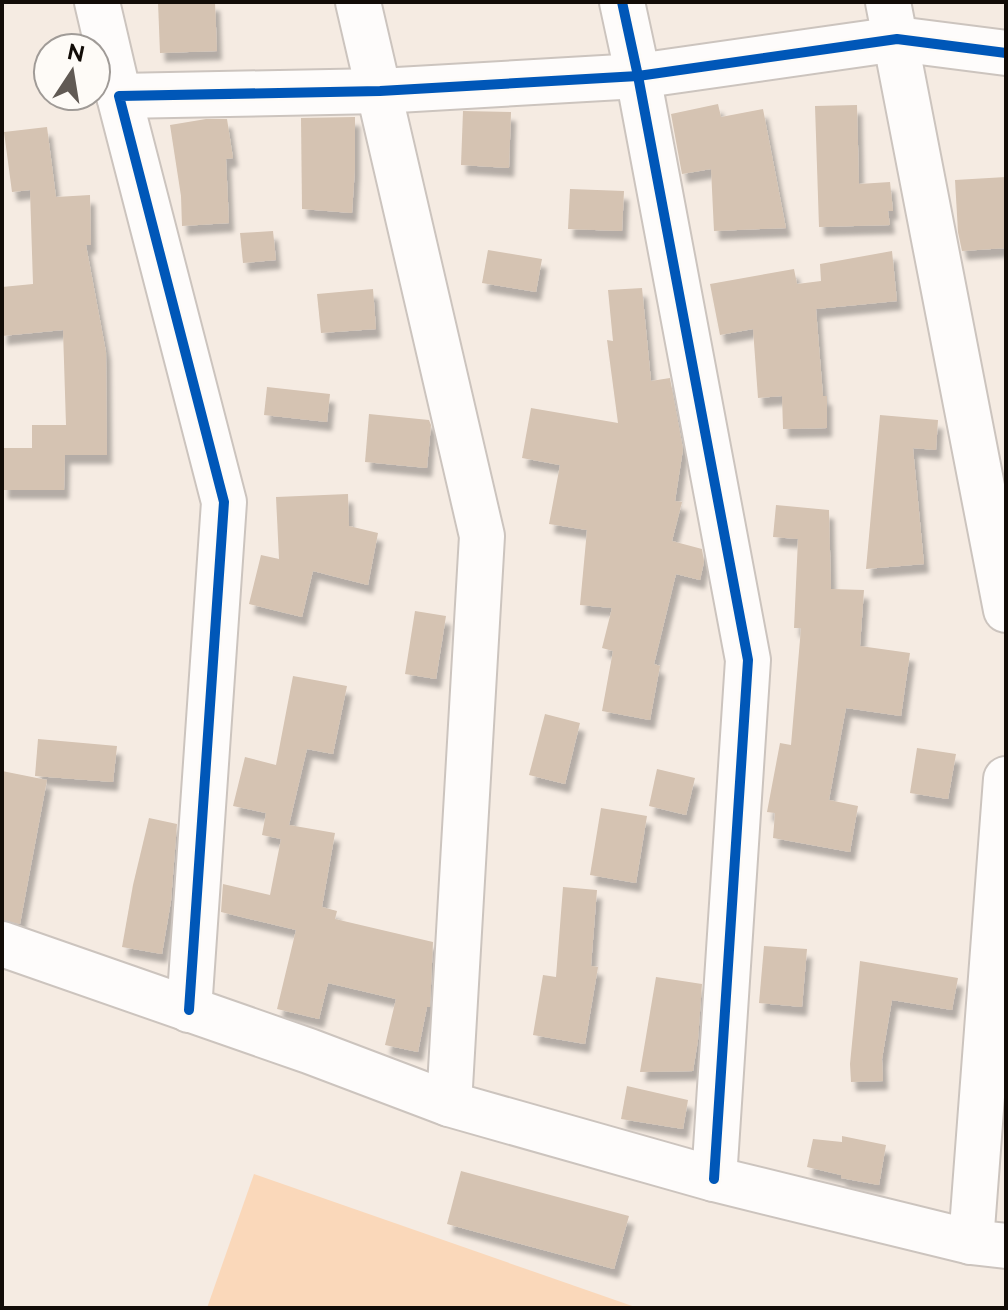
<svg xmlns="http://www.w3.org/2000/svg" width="1008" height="1310" viewBox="0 0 1008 1310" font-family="Raleway,sans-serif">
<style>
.green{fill:#fad8ba}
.building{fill:#d5c3b2;filter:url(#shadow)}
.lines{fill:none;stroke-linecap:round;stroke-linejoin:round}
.minor-casing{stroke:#ccc4be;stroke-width:48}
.minor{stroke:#fefcfb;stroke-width:44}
.cycleway-casing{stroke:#fefbf7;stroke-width:15}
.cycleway{stroke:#0057b8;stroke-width:10}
</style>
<defs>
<filter id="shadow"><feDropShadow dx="5" dy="9" stdDeviation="2" flood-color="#0004"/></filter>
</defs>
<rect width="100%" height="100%" fill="#f5ebe2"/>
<!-- green -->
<path class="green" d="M254 1174 638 1308H207Z"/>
<!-- building -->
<g class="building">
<path d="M158 2H215L217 51 160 53Z"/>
<path d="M718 104 721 117 763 109 786 228 714 231 711 169 682 174 671 114Z"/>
<path d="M857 105 859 184 890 182 893 211H888L890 225 819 227 815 106Z"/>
<path d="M463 111 511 112 509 168 461 165Z"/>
<path d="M355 117V168L352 213 302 209 301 118Z"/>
<path d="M206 119H227L233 158 226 159 229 223 182 226 181 196 170 125Z"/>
<path d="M47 127 56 197 90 195 91 245H86L106 352 107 455H65L64 490H3V448H32V425H66L63 330 2 336V287L33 284 30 190 12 192 4 132Z"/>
<path d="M1006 177V248L962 251 958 232 955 180Z"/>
<path d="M570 189 624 191 622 231 568 229Z"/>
<path d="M273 231 276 260 243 263 240 233Z"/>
<path d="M488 250 542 259 536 292 482 283Z"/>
<path d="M892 251 897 301 816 309 823 396H827V428L783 429 782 396 758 398 753 329 720 335 710 284 794 269 797 284 821 281 820 264Z"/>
<path d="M642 288 651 381 670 378 683 449 675 501 682 502 672 541 702 549 704 562 700 580 676 574 654 664 660 666 650 720 602 711 613 651 602 648 612 608 580 605 587 530 549 524 560 465 522 458 531 408 618 423 607 340 613 341 608 290Z"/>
<path d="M373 289 376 329 321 333 317 294Z"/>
<path d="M267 387 330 394 327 422 264 415Z"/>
<path d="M369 414 429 420 431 425 427 468 365 462Z"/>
<path d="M880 415 938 420 936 450 913 448 924 564 866 569Z"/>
<path d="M348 494 349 526 378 533 368 585 313 571 302 617 249 604 261 555 279 559 276 497Z"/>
<path d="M776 505 829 510 831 589 864 590 860 646 910 653 901 716 846 708 829 800 858 806 850 852 773 838 775 813 767 812 780 743 791 745 801 628H794L798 539 773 537Z"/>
<path d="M415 611 446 616 436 679 405 674Z"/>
<path d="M293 676 347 686 333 754 307 749 289 825 335 833 322 907 337 911 335 919 433 942 430 1007H427L418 1052 385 1045 396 999 328 983 319 1019 277 1009 296 930 221 912 223 884 270 895 281 839 262 835 266 813 233 806 245 757 276 765Z"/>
<path d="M545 714 580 723 565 784 529 775Z"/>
<path d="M38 739 117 746 113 782 35 776Z"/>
<path d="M917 748 956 754 948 799 910 793Z"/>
<path d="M657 769 695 778 686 815 649 806Z"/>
<path d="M2 771 47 780 20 924 2 920Z"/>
<path d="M601 808 647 816 636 883 590 875Z"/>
<path d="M149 818 177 824 171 901 162 954 122 947 133 885Z"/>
<path d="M563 887 597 890 591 966 598 967 585 1044 533 1035 543 975 556 977Z"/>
<path d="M764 946 807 949 802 1007 759 1003Z"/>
<path d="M860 961 958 978 952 1010 892 1000 882 1059 883 1081 851 1082 850 1064Z"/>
<path d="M656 977 702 984 698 1040 693 1071 640 1072Z"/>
<path d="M627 1086 688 1100 683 1129 621 1119Z"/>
<path d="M842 1136 886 1145 879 1185 841 1178V1175L807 1167 813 1139 842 1142Z"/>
<path d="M461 1171 629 1216 614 1269 447 1224Z"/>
</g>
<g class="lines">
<defs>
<g id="minor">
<path d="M97 2 119 96"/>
<path d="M358 2 482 536 449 1104"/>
<path d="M622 2 638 76 748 660 714 1179"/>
<path d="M888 2 1006 610"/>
<path d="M2 944 309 1051 449 1104 714 1179 971 1242 1006 1246"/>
<path d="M189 1010 224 502 119 96 380 91 638 76 897 39 1006 53"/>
<path d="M971 1242 1006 779"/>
</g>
</defs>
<!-- minor casing -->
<use href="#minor" class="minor-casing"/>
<!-- minor -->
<use href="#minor" class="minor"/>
<defs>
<g id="cycleway">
<path d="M622 2 638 76 748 660 714 1179"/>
<path d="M189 1010 224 502 119 96 380 91 638 76 897 39 1006 53"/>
</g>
</defs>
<!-- cycleway casing -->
<use href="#cycleway" class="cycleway-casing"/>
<!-- cycleway -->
<use href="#cycleway" class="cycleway"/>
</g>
<!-- border -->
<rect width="1008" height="1310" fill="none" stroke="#120c07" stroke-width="8"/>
<!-- north arrow -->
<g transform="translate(72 72) rotate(12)"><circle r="38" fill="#fefbf7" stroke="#a09b97" stroke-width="2"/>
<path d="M0-6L14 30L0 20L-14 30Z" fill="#615a54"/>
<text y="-12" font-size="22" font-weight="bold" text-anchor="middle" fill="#120c07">N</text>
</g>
</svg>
